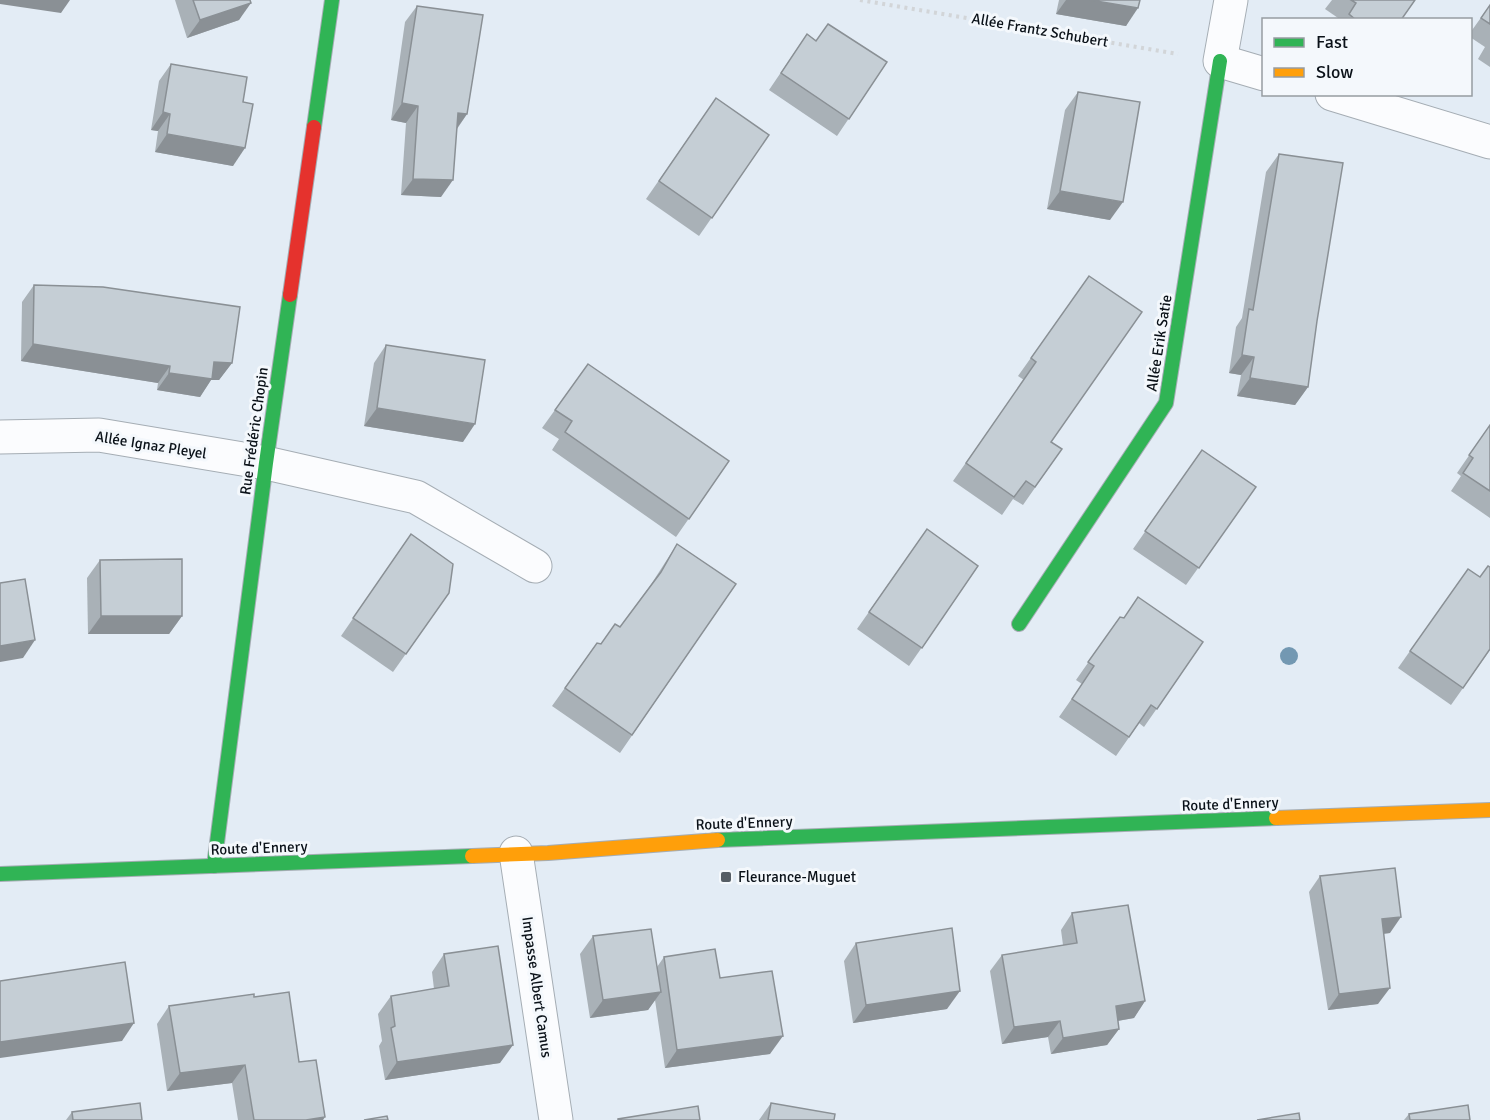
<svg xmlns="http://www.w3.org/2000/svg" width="1490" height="1120" viewBox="0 0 1490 1120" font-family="Signika,sans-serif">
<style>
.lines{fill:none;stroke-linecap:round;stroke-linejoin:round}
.street-casing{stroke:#a5adb4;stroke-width:35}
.fast-casing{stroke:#a5adb4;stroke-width:16}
.slow-casing{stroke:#a5adb4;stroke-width:16}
.jam-casing{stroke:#a5adb4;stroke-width:16}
.path{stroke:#d2d5d8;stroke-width:4;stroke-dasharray:3 4.5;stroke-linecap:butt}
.street{stroke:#fbfcfe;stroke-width:33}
.fast{stroke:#30b455;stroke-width:14}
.slow{stroke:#ff9f0a;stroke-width:14}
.jam{stroke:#e5322d;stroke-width:14}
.tree{fill:#7398b2}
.wall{fill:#a9b1b7}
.shaded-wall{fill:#8a9095}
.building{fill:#c5ced5;stroke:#8a9095;stroke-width:1.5}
.poi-dot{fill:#565e65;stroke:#f4f8fc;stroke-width:2}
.labels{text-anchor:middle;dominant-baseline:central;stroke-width:6;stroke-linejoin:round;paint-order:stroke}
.street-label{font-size:15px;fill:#0a1118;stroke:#f4f8fc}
.poi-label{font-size:15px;fill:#0a1118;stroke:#f4f8fc;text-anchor:start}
</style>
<rect width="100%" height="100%" fill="#e3ecf5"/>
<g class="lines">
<defs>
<g id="street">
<path d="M1231 0 1220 61 1264 74"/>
<path d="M1332 94 1490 142"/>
<path d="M0 437 99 435 266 463 416 497 535 566"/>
<path d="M516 853 556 1120"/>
</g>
<g id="fast">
<path d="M314 127 332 0"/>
<path d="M1019 624 1166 403 1220 61"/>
<path d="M718 840 1276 818"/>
<path d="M214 866 266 463 290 295"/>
<path d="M0 874 472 856"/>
</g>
<g id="slow">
<path d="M1276 818 1490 810"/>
<path d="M472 856 548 853 718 840"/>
</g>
<path id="jam" d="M290 295 314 127"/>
</defs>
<!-- street casing -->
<use href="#street" class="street-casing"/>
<!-- fast casing -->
<use href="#fast" class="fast-casing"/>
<!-- slow casing -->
<use href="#slow" class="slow-casing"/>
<!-- jam casing -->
<use href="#jam" class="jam-casing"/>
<!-- path -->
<path class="path" d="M860 0 1178 54"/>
<!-- street -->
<use href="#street" class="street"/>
<!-- fast -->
<use href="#fast" class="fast"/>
<!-- slow -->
<use href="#slow" class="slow"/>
<!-- jam -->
<use href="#jam" class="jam"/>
</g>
<!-- trees -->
<circle class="tree" cx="1289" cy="656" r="9"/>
<!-- wall -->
<g class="wall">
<path d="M175 0H250L239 20 187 38Z"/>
<path d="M1059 0H1140L1126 26 1056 14Z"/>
<path d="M1332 0H1415L1401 20H1341L1325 9Z"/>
<path d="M1490 5V67L1478 59 1485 47 1470 37V33Z"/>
<path d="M417 6 467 114 457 129 441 197 401 195 406 123 391 120 405 22Z"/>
<path d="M807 34 816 40 887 62 837 136 769 90Z"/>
<path d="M171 64 243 102 233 166 155 152 158 131 151 130 159 81Z"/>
<path d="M1078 92 1110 220 1047 209 1065 110Z"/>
<path d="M716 98 769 135 699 236 646 199Z"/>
<path d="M1279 154 1317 321 1308 387 1295 405 1237 396 1241 375 1229 373 1236 327 1242 318 1266 172Z"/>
<path d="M1089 276 1051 442 1062 449 1023 505 1013 499 1002 515 953 481 1024 380 1018 376Z"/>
<path d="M34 285 232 363 219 380H211L200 397 157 390 158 383 21 361 22 302Z"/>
<path d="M386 345 463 442 364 426 374 363Z"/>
<path d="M588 364 729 461 676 537 552 450 559 439 542 428Z"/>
<path d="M1490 425V518L1451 491 1461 476 1457 473Z"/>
<path d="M1202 450 1256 487 1186 585 1133 549Z"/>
<path d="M927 529 978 566 909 666 857 629Z"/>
<path d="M411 534 449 593 393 672 341 636Z"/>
<path d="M677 544 736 584 620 753 552 706 597 643 601 644 620 627 650 586Z"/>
<path d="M100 560 182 616 169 634H88L87 578Z"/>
<path d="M1468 569 1480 577 1490 650 1451 705 1398 668Z"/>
<path d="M1120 617 1203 642 1144 727 1139 723 1116 756 1059 717 1082 684 1076 680Z"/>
<path d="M1320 876 1390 933 1383 934 1378 1004 1328 1010 1309 892Z"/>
<path d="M1072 913 1145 1001 1134 1018 1118 1021 1119 1029 1107 1045 1051 1054 1048 1037 1002 1044 990 971 1002 955 1063 945 1061 930Z"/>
<path d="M593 936 657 967 664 957 720 978 770 1054 665 1068 655 1000 648 1010 590 1018 580 954Z"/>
<path d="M856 943 947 1009 853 1023 844 961Z"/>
<path d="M444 954 500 1063 385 1080 379 1046 382 1041 378 1014 391 996 434 989 432 972Z"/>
<path d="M254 997 299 1062 323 1120H238L232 1083 167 1091 157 1024 169 1006Z"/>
<path d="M771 1103 834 1120H759Z"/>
<path d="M72 1112 142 1120H66Z"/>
<path d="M1409 1114 1470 1120H1404Z"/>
</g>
<!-- shaded-wall -->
<g class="shaded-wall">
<path d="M0 0H70L61 13 0 4Z"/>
<path d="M1066 0H1090L1138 8 1126 26 1056 14Z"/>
<path d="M251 3 239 20 187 38 200 20Z"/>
<path d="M402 103 418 106 406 123 391 120Z"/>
<path d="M163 112 170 114 158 131 151 130Z"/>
<path d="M458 113 467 114 455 131Z"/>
<path d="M167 134 245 148 233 166 155 152Z"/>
<path d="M413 179 453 180 441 197 401 195Z"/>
<path d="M1060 191 1123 202 1110 220 1047 209Z"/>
<path d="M33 344 170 366 158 383 21 361Z"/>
<path d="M1242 355 1254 357 1241 375 1229 373Z"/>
<path d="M214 362 232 363 219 380H211L200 397 157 390 169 373Z"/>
<path d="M1250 378 1308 387 1295 405 1237 396Z"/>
<path d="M377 408 475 424 463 442 364 426Z"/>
<path d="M101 616H182L169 634H88Z"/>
<path d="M35 640 23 658 0 662V646Z"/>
<path d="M1401 917 1390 933 1370 935 1382 919Z"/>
<path d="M1390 988 1378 1004 1328 1010 1339 994Z"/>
<path d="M960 991 947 1009 853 1023 866 1005Z"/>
<path d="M661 992 648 1010 590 1018 603 1000Z"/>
<path d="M1145 1001 1134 1018 1105 1023 1116 1006Z"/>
<path d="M1060 1021 1048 1037 1002 1044 1014 1027Z"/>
<path d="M134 1023 122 1041 0 1058V1042Z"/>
<path d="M1119 1029 1107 1045 1051 1054 1063 1038Z"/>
<path d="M783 1036 770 1054 665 1068 677 1050Z"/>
<path d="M513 1045 500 1063 385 1080 397 1062Z"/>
<path d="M245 1065 232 1083 167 1091 180 1073Z"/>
<path d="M325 1117 323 1120H306Z"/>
</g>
<!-- building -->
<g class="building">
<path d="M193 0H250L251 3 200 20Z"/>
<path d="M1090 0H1140L1138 8Z"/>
<path d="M1351 0H1415L1401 20H1356L1349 14 1356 3Z"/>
<path d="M1490 5V24L1481 18Z"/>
<path d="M417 6 483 15 467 114 458 113 453 180 413 179 418 106 402 103Z"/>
<path d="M828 24 887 62 849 119 781 73 807 34 816 41Z"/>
<path d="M171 64 247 77 243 102 253 104 245 148 167 134 170 114 163 112Z"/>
<path d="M1078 92 1140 102 1123 202 1060 191Z"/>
<path d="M716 98 769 135 712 218 659 181Z"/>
<path d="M1279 154 1343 163 1317 321 1308 387 1250 378 1254 357 1242 355 1249 309 1253 310Z"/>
<path d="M1089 276 1142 312 1051 442 1062 449 1035 487 1026 481 1014 497 966 463 1036 362 1031 358Z"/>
<path d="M34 285 103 287 240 307 232 363 214 362 212 379 169 373 170 366 33 344Z"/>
<path d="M386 345 485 360 475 424 377 408Z"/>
<path d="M588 364 729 461 689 519 565 432 572 421 555 410Z"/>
<path d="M1490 425V491L1463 473 1473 458 1469 455Z"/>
<path d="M1202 450 1256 487 1199 568 1145 531Z"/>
<path d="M927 529 978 566 922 648 869 612Z"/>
<path d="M411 534 453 564 449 593 406 654 353 618Z"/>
<path d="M677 544 736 584 632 735 565 688 597 643 601 644 615 624 620 627 661 572Z"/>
<path d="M182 559V616H101L100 560Z"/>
<path d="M1488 566 1490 567V649L1463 688 1410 651 1468 569 1480 577Z"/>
<path d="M25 579 35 640 0 646V583Z"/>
<path d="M1138 597 1203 642 1157 709 1151 705 1129 737 1072 699 1094 666 1088 662 1120 617 1124 618Z"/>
<path d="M1395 868 1401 917 1382 919 1390 988 1339 994 1320 876Z"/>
<path d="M1128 905 1145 1001 1116 1006 1119 1029 1063 1038 1060 1021 1014 1027 1002 955 1077 943 1072 913Z"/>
<path d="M952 928 960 991 866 1005 856 943Z"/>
<path d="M651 929 661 992 603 1000 593 936Z"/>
<path d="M498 946 513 1045 397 1062 391 1028 395 1026 391 996 449 986 444 954Z"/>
<path d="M715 949 720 978 772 971 783 1036 677 1050 664 957Z"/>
<path d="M125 962 134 1023 0 1042V981Z"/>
<path d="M289 992 299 1062 316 1060 325 1117 306 1120H254L245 1065 180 1073 169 1006 254 994V997Z"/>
<path d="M140 1103 142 1120H73L72 1112Z"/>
<path d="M771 1103 835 1114 834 1120H768Z"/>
<path d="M1468 1105 1470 1120H1410L1409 1114Z"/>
<path d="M698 1106 700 1120H618V1119Z"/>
<path d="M1299 1113 1300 1120H1257Z"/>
<path d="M387 1116 388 1120H364Z"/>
</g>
<!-- markers -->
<rect class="poi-dot" x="720" y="871" width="12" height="12" rx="3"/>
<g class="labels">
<!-- street labels -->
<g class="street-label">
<text transform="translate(1040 30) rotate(10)">Allée Frantz Schubert</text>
<text transform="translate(1159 343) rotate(-81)">Allée Erik Satie</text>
<text transform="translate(254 431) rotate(-82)">Rue Frédéric Chopin</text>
<text transform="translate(151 445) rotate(9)">Allée Ignaz Pleyel</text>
<text transform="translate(1230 804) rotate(-2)">Route d'Ennery</text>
<text transform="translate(744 823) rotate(-2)">Route d'Ennery</text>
<text transform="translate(259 848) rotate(-2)">Route d'Ennery</text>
<text transform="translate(537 987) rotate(82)">Impasse Albert Camus</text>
</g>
<!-- poi labels -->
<g class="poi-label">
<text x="738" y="877">Fleurance-Muguet</text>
</g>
</g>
<!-- legend -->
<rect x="1262" y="18" width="210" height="78" fill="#f4f8fc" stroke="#969ca1" stroke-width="1.5"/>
<rect x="1274" y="38" width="30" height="9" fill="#30b455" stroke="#969ca1" stroke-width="1.5"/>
<text x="1316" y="48" font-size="18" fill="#0a1118">Fast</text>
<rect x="1274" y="68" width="30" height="9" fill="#ff9f0a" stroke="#969ca1" stroke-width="1.5"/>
<text x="1316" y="78" font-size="18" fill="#0a1118">Slow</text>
</svg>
